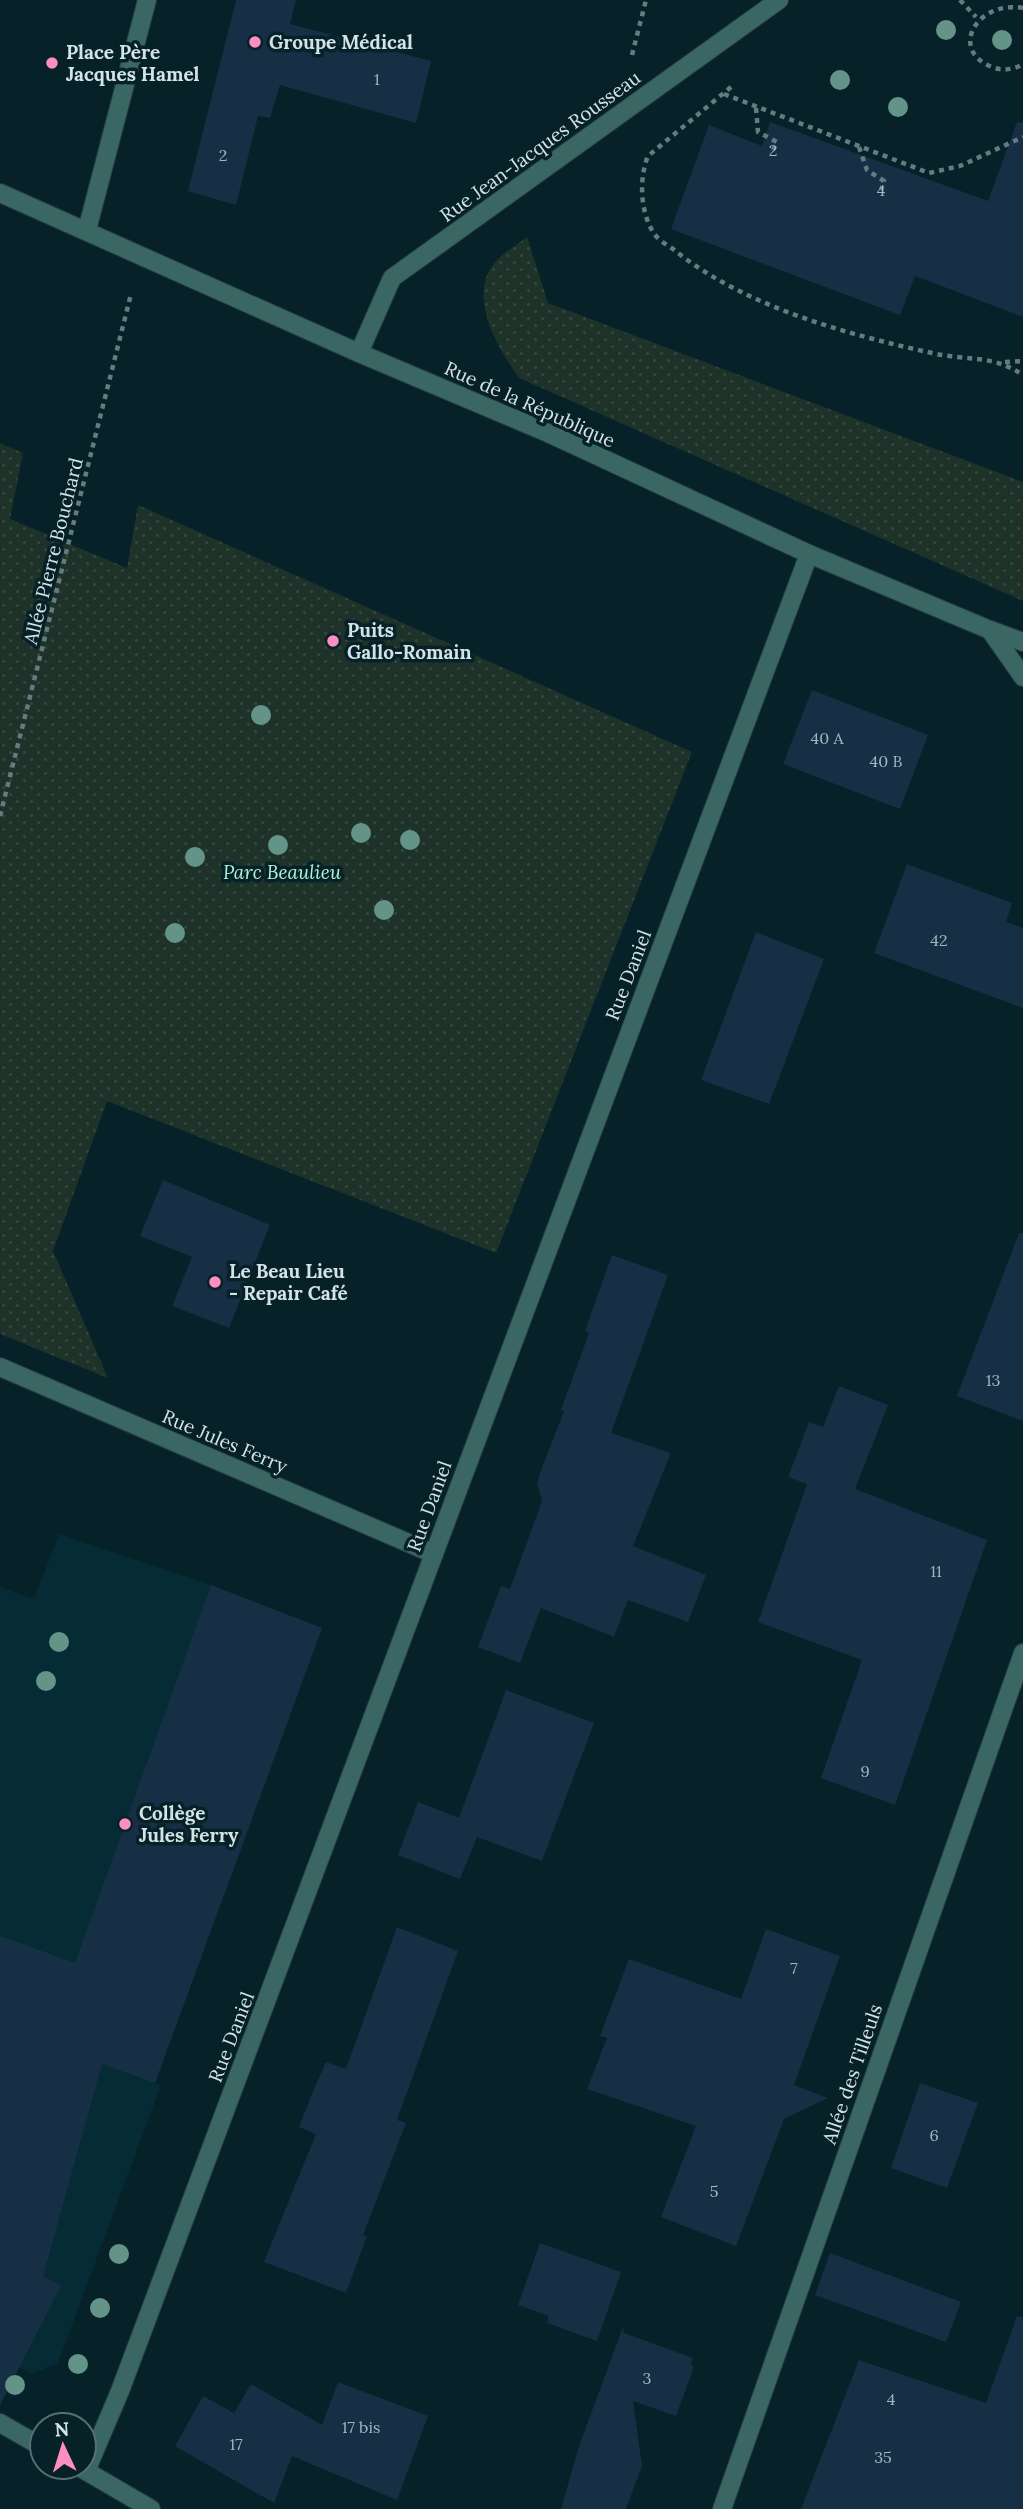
<svg xmlns="http://www.w3.org/2000/svg" width="1023" height="2509" viewBox="0 0 1023 2509" font-family="Lora,serif">
<style>
.built{fill:#052c35}
.park{fill:url(#park-dots)}
.building{fill:#162f44}
.lines{fill:none;stroke-linecap:round;stroke-linejoin:round}
.service-casing{stroke:#233c43;stroke-width:20}
.minor-casing{stroke:#233c43;stroke-width:20}
.path{stroke:#667b81;stroke-width:4.5;stroke-dasharray:5 5;stroke-linecap:butt}
.service{stroke:#3a6664;stroke-width:18}
.minor{stroke:#3a6664;stroke-width:18}
.tree{fill:#639487}
.poi-dot{fill:#fd8ec0;stroke:#062128;stroke-width:2.5}
.labels{text-anchor:middle;dominant-baseline:central;stroke-width:7;stroke-linejoin:round;paint-order:stroke}
.number-label{font-size:16px;fill:#a4b6be}
.poi-label{font-size:19px;font-weight:bold;fill:#d4e3e7;stroke:#062128;text-anchor:start}
.street-label{font-size:19px;fill:#d4e3e7;stroke:#062128}
.park-label{font-size:19px;font-style:italic;fill:#aff2d4;stroke:#062128}
</style>
<defs>
<pattern id="park-dots" width="8" height="8" patternUnits="userSpaceOnUse" patternTransform="scale(1.75)"><rect width="8" height="8" fill="#1e3229"/><path d="M2 2h.1M6 6h.1" fill="none" stroke="#33463e" stroke-width="1.8" stroke-linecap="round"/></pattern>
</defs>
<rect width="100%" height="100%" fill="#062128"/>
<!-- built -->
<path class="built" d="M59 1534 211 1585 322 1628 155 2083 161 2085 58 2363 32 2374 0 2356V1587L34 1599Z"/>
<!-- park -->
<g class="park">
<path d="M527 237 548 303 1023 482V601L519 378C497 346 463 292 500 257 508 250 518 244 527 237Z"/>
<path d="M0 443 23 453 10 519 127 568 138 505 692 752 496 1253 107 1101 53 1251 108 1378 0 1334Z"/>
</g>
<!-- building -->
<g class="building">
<path d="M236 0H296L290 24 431 61 416 123 280 85 270 118 258 116 236 205 188 191Z"/>
<path d="M770 122 988 201 1017 122 1023 123V317L915 276 900 315 671 229 709 125 762 146Z"/>
<path d="M812 690 928 735 900 809 783 764Z"/>
<path d="M907 864 1012 903 1006 922 1023 928V1008L874 953Z"/>
<path d="M756 932 824 959 769 1104 701 1080Z"/>
<path d="M163 1180 270 1225 229 1328 172 1306 192 1257 140 1236Z"/>
<path d="M1019 1233H1023V1421L957 1396Z"/>
<path d="M612 1255 668 1275 611 1433 671 1453 633 1546 706 1575 688 1622 628 1600 614 1637 541 1608 520 1663 478 1647 501 1586 510 1589 542 1501 537 1484 540 1473 564 1411 561 1410 589 1333 585 1331Z"/>
<path d="M839 1386 888 1405 855 1489 987 1540 895 1805 821 1778 862 1660 758 1622 807 1484 788 1477 809 1422 823 1427Z"/>
<path d="M211 1585 322 1628 155 2083 102 2064 43 2276 61 2286 0 2405V1936L75 1963Z"/>
<path d="M506 1690 594 1723 542 1861 477 1837 460 1879 398 1855 418 1802 459 1818Z"/>
<path d="M397 1927 458 1951 397 2120 406 2123 363 2235 367 2236 346 2293 264 2262 316 2134 299 2127 312 2094 326 2062 346 2069Z"/>
<path d="M766 1929 840 1956 794 2085 828 2098 784 2119 736 2246 661 2217 696 2126 587 2089 607 2038 600 2036 629 1959 741 1999Z"/>
<path d="M920 2083 978 2103 947 2188 891 2168Z"/>
<path d="M540 2243 621 2272 597 2341 547 2323 549 2316 518 2305Z"/>
<path d="M830 2253 961 2302 946 2342 815 2295Z"/>
<path d="M1017 2316 1023 2317V2509H801L859 2360 986 2403Z"/>
<path d="M623 2327 624 2333 693 2358 691 2365 694 2367 676 2416 633 2401 642 2466 626 2509H561L579 2446Z"/>
<path d="M338 2382 428 2416 397 2500 292 2456 274 2503 175 2446 203 2396 234 2413 251 2384 322 2425Z"/>
</g>
<g class="lines">
<defs>
<path id="service" d="M722 2509 1023 1653"/>
<g id="minor">
<path d="M0 193 359 353 548 433 809 554 990 630 1023 677"/>
<path d="M87 230 147 0"/>
<path d="M359 353 392 278 779 0"/>
<path d="M990 630 1023 642"/>
<path d="M0 1367 434 1554"/>
<path d="M0 2423 42 2447"/>
<path d="M79 2467 151 2509"/>
<path d="M86 2471 120 2391 809 554"/>
</g>
</defs>
<!-- service casing -->
<use href="#service" class="service-casing"/>
<!-- minor casing -->
<use href="#minor" class="minor-casing"/>
<!-- path -->
<g class="path">
<path d="M960 0 976 17"/>
<path d="M1023 8C977 0 948 50 992 67 1002 71 1014 70 1023 64"/>
<path d="M632 55 646 0"/>
<path d="M731 87 648 156C639 178 640 211 653 232 657 239 667 245 673 249 743 306 845 334 932 353 966 361 992 354 1023 375"/>
<path d="M724 94 929 173 960 166 1023 137"/>
<path d="M756 108 758 132 777 142 773 150"/>
<path d="M859 147 867 170 884 181 881 190"/>
<path d="M1005 362 1023 361"/>
<path d="M0 816 131 294"/>
</g>
<!-- service -->
<use href="#service" class="service"/>
<!-- minor -->
<use href="#minor" class="minor"/>
</g>
<!-- trees -->
<g class="tree">
<circle cx="946" cy="30" r="10"/>
<circle cx="1002" cy="40" r="10"/>
<circle cx="840" cy="80" r="10"/>
<circle cx="898" cy="107" r="10"/>
<circle cx="261" cy="715" r="10"/>
<circle cx="361" cy="833" r="10"/>
<circle cx="410" cy="840" r="10"/>
<circle cx="278" cy="845" r="10"/>
<circle cx="195" cy="857" r="10"/>
<circle cx="384" cy="910" r="10"/>
<circle cx="175" cy="933" r="10"/>
<circle cx="59" cy="1642" r="10"/>
<circle cx="46" cy="1681" r="10"/>
<circle cx="119" cy="2254" r="10"/>
<circle cx="100" cy="2308" r="10"/>
<circle cx="78" cy="2364" r="10"/>
<circle cx="15" cy="2385" r="10"/>
</g>
<!-- markers -->
<g class="poi-dot">
<circle cx="255" cy="42" r="7"/>
<circle cx="52" cy="63" r="7"/>
<circle cx="333" cy="641" r="7"/>
<circle cx="215" cy="1282" r="7"/>
<circle cx="125" cy="1824" r="7"/>
</g>
<g class="labels">
<!-- number labels -->
<g class="number-label">
<text x="377" y="79">1</text>
<text x="773" y="150">2</text>
<text x="223" y="155">2</text>
<text x="881" y="190">4</text>
<text x="827" y="738">40 A</text>
<text x="886" y="761">40 B</text>
<text x="939" y="940">42</text>
<text x="993" y="1380">13</text>
<text x="936" y="1571">11</text>
<text x="865" y="1771">9</text>
<text x="794" y="1968">7</text>
<text x="934" y="2135">6</text>
<text x="714" y="2191">5</text>
<text x="647" y="2378">3</text>
<text x="891" y="2399">4</text>
<text x="361" y="2427">17 bis</text>
<text x="236" y="2444">17</text>
<text x="883" y="2457">35</text>
</g>
<!-- poi labels -->
<g class="poi-label">
<text x="269" y="42">Groupe Médical</text>
<text x="66" y="52">Place Père<tspan x="66" dy="22">Jacques Hamel</tspan></text>
<text x="347" y="630">Puits<tspan x="347" dy="22">Gallo-Romain</tspan></text>
<text x="229" y="1271">Le Beau Lieu<tspan x="229" dy="22">- Repair Café</tspan></text>
<text x="139" y="1813">Collège<tspan x="139" dy="22">Jules Ferry</tspan></text>
</g>
<!-- street labels -->
<g class="street-label">
<text transform="translate(540 146) rotate(-36)">Rue Jean-Jacques Rousseau</text>
<text transform="translate(530 404) rotate(24)">Rue de la République</text>
<text transform="translate(53 551) rotate(-76)">Allée Pierre Bouchard</text>
<text transform="translate(628 975) rotate(-69)">Rue Daniel</text>
<text transform="translate(225 1441) rotate(23)">Rue Jules Ferry</text>
<text transform="translate(429 1506) rotate(-70)">Rue Daniel</text>
<text transform="translate(231 2037) rotate(-69)">Rue Daniel</text>
<text transform="translate(852 2074) rotate(-71)">Allée des Tilleuls</text>
</g>
<!-- park labels -->
<g class="park-label">
<text x="282" y="872">Parc Beaulieu</text>
</g>
</g>
<!-- north arrow -->
<g transform="translate(63 2446) rotate(356)"><circle r="33" fill="#062128" stroke="#586f74" stroke-width="2"/>
<path d="M0-5L12 26L0 18L-12 26Z" fill="#fd8ec0"/>
<text y="-10" font-size="19" font-weight="bold" text-anchor="middle" fill="#d4e3e7">N</text>
</g>
</svg>
